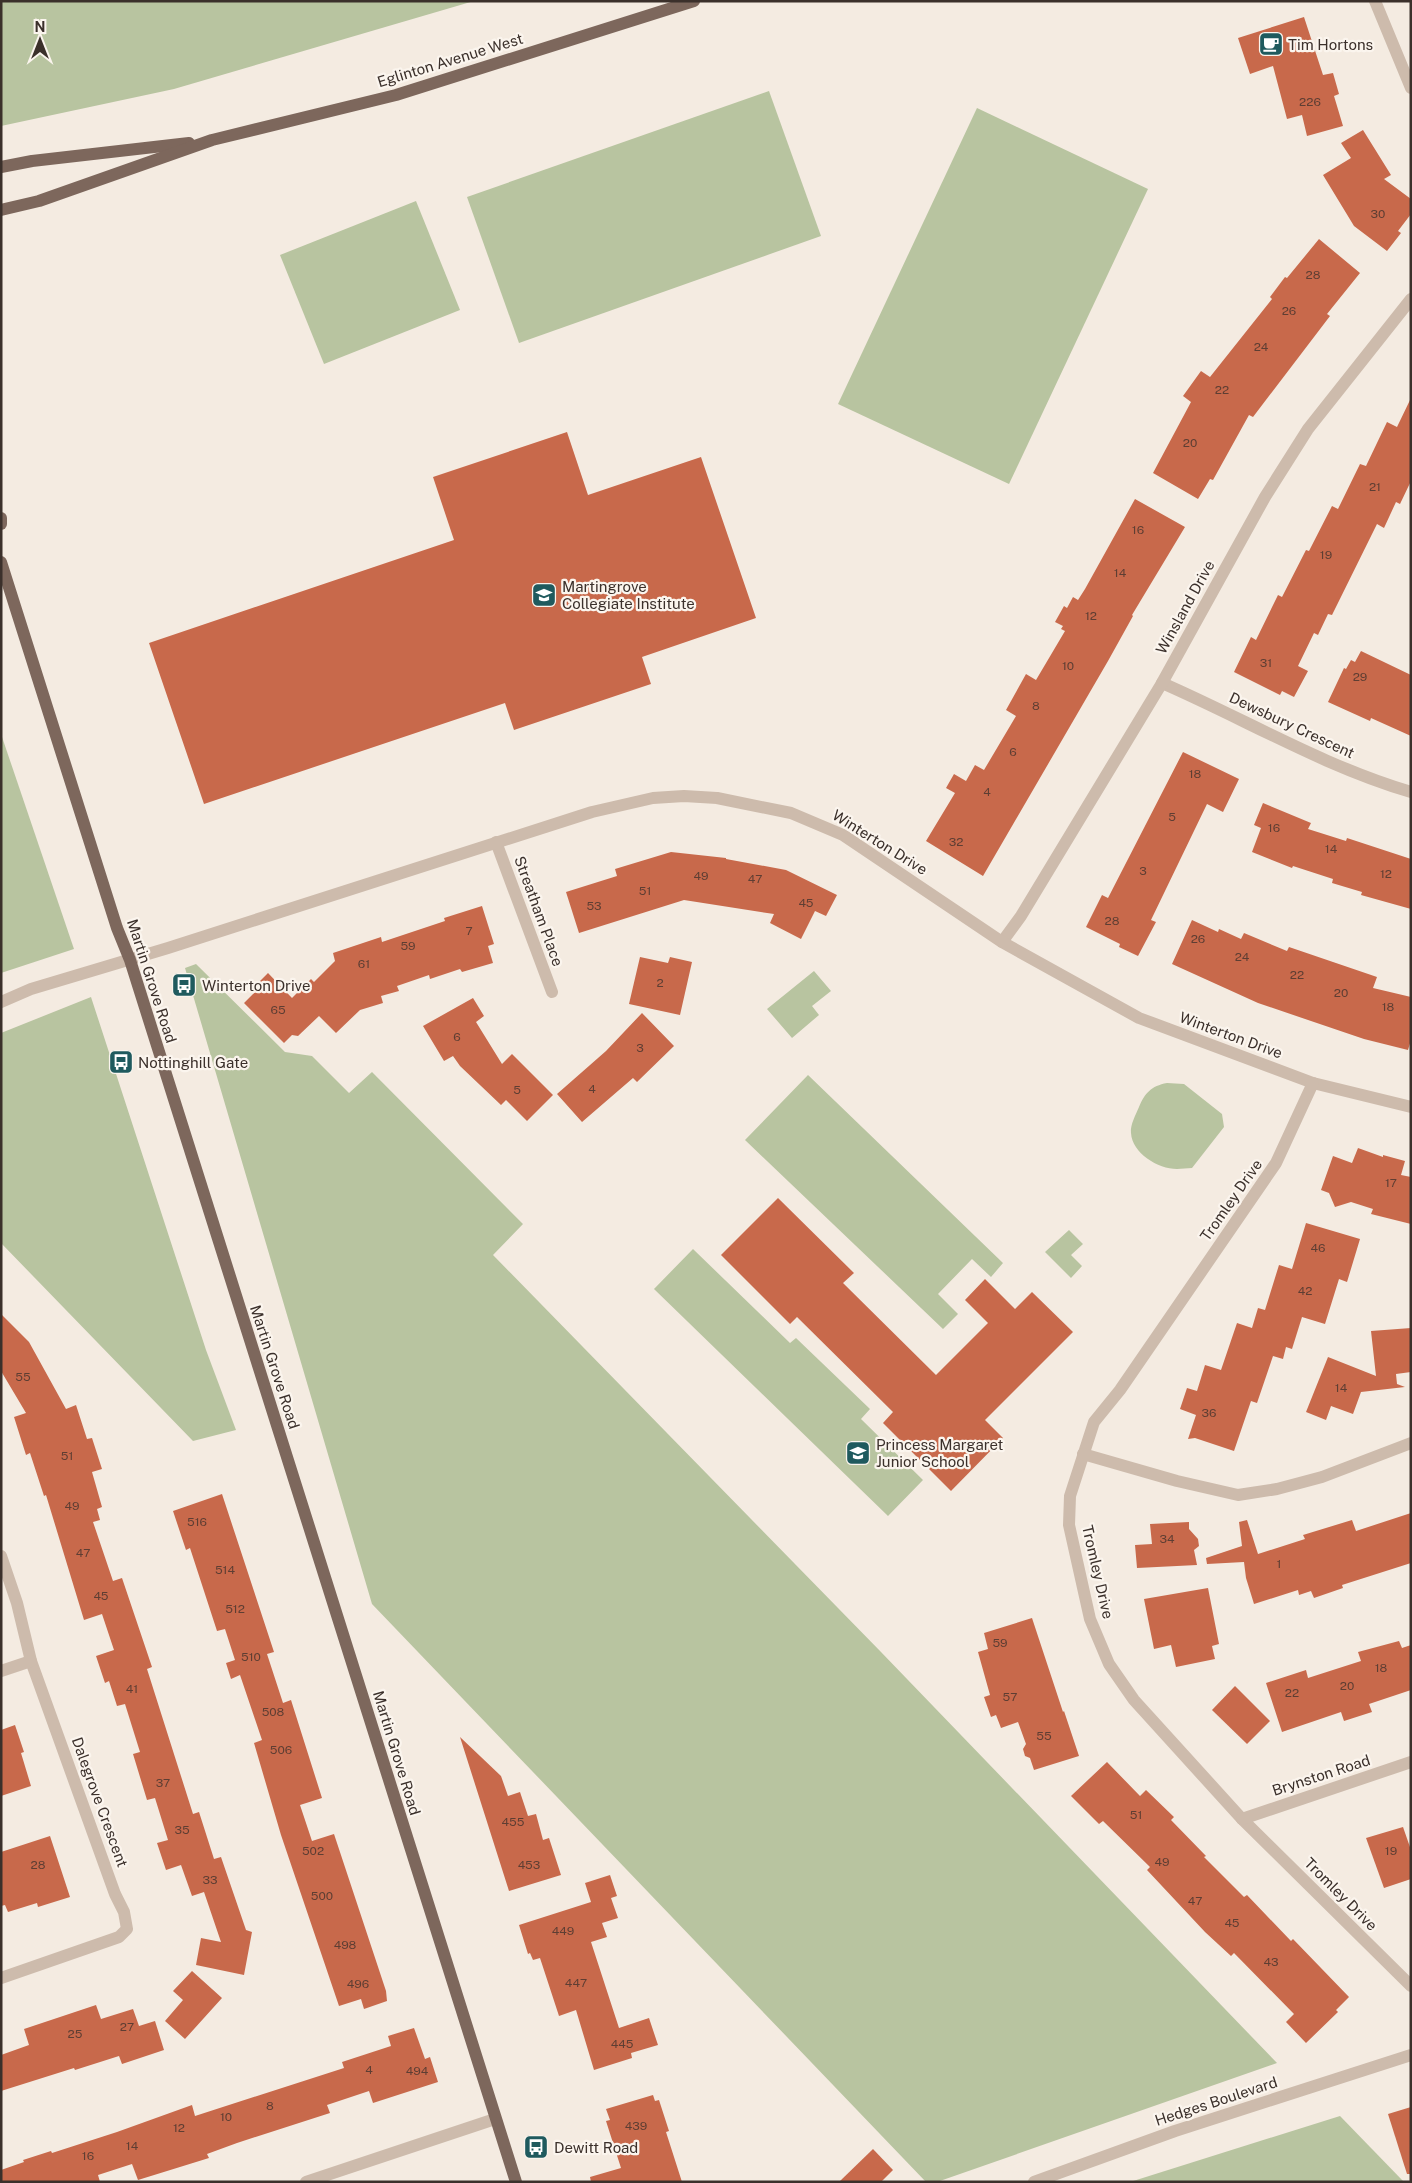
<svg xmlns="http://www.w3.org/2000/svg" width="1412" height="2183" viewBox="0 0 1412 2183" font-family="'Public Sans',sans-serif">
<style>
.green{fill:#b8c4a0}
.building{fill:#c8694b}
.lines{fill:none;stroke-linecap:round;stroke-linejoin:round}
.minor{stroke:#cdbbac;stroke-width:12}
.major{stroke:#7d675c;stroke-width:12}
.labels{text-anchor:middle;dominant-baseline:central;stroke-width:4.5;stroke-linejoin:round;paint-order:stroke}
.number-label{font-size:12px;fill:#5e3e33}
.poi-label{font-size:15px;fill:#3b302b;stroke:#fbf5ee;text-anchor:start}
.street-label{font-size:15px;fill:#3b302b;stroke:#fbf5ee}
</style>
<rect width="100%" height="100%" fill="#f4ebe1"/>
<!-- green -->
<g class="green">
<path d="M1 1H474L174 89 1 126Z"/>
<path d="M769 91 821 236 519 343 467 197Z"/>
<path d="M977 108 1148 189 1009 484 838 404Z"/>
<path d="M416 201 460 310 324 364 280 255Z"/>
<path d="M1 734 74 949 1 973Z"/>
<path d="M196 964 285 1052 312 1056 349 1093 372 1072 523 1224 493 1255 881 1652 1277 2063 937 2182H926L372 1604 185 968Z"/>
<path d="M814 971 831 991 812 1006 819 1015 792 1038 767 1009Z"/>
<path d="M91 997 206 1350 236 1430 193 1441 1 1243V1033Z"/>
<path d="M808 1075 1003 1263 991 1277 972 1259 938 1294 958 1314 943 1329 745 1140Z"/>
<path d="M1167 1083 1184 1084 1222 1114 1224 1127 1192 1168C1187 1168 1182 1169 1177 1169 1158 1169 1132 1153 1131 1133 1130 1125 1136 1114 1139 1107 1145 1093 1151 1086 1167 1083Z"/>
<path d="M1069 1230 1083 1244 1071 1255 1082 1266 1071 1278 1045 1252Z"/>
<path d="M693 1249 790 1343 796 1338 870 1409 861 1419 923 1480 888 1516 654 1289Z"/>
<path d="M1340 2116 1404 2182H1130Z"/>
</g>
<!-- building -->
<g class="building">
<path d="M1304 17 1323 75 1333 73 1339 94 1334 96 1343 126 1307 136 1302 115 1287 119 1273 66 1250 74 1238 38Z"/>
<path d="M1363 130 1391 175 1384 179 1411 199V214L1398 231 1401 233 1387 251 1354 226 1323 175 1351 158 1341 143Z"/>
<path d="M1319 239 1360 273 1327 314 1330 316 1253 417 1249 415 1213 480 1210 479 1198 499 1153 473 1191 402 1183 396 1201 371 1210 377 1272 299 1270 297 1285 277 1287 278Z"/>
<path d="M1411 398V481L1400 504 1396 502 1384 528 1377 524 1332 615 1328 614 1318 635 1314 633 1298 666 1308 671 1294 697 1282 691 1280 695 1234 672 1251 637 1256 640 1278 595 1282 597 1306 550 1309 551 1332 506 1338 509 1360 464 1366 466 1387 422 1397 427Z"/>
<path d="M567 432 588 495 701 457 756 618 642 657 651 684 514 730 505 703 204 804 149 643 454 540 433 477Z"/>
<path d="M1135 499 1185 527 1132 615 1133 616 1108 661 983 876 926 841 955 793 946 788 954 774 966 781 975 765 984 770 1016 716 1006 710 1026 674 1036 680 1065 631 1061 629 1063 626 1055 622 1064 606 1067 608 1073 597 1078 600 1085 589Z"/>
<path d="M1361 651 1411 675V736L1371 718 1370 721 1328 702 1344 668 1346 669 1351 660 1355 662Z"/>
<path d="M1183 752 1239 779 1223 812 1207 804 1151 920 1156 922 1138 956 1119 947 1120 944 1086 927 1102 895 1108 898Z"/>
<path d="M1263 803 1311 823 1308 829 1346 841 1347 838 1411 859V909L1361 895 1362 892 1332 883 1333 879 1293 866 1292 868 1252 852 1261 828 1254 825Z"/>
<path d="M671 852 726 858V859L786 870 837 895 826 916 815 911 801 939 770 923 774 914 684 900 579 933 566 892 617 876 615 869Z"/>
<path d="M482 906 494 944 488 946 493 963 462 972 460 969 430 979 429 975 397 986 399 991 381 996 383 1003 360 1010 336 1033 319 1016 298 1036 292 1035 284 1043 244 1003 257 990 254 987 268 973 292 998 311 979 314 982 335 961 333 953 381 937 382 942 445 921 444 918Z"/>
<path d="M1192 920 1218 932 1219 929 1241 939 1244 933 1287 951 1289 947 1377 977 1373 988 1411 997V1040L1408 1050 1364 1039 1258 1003 1172 964Z"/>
<path d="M640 957 668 963 670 957 692 962 680 1015 629 1004Z"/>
<path d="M473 998 484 1016 476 1022 502 1064 512 1054 553 1095 527 1121 506 1100 501 1105 460 1066 453 1056 444 1061 423 1026Z"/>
<path d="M642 1013 674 1046 637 1082 633 1078 582 1122 557 1094 606 1051Z"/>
<path d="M1358 1148 1383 1157V1155L1405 1161 1401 1175 1411 1177V1224L1371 1214 1373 1209 1351 1202 1335 1207 1329 1193 1321 1190 1333 1156 1352 1163Z"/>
<path d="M778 1198 854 1273 843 1283 936 1375 988 1323 965 1300 985 1279 1015 1309 1032 1292 1073 1332 985 1420 1003 1438 951 1491 883 1423 893 1412 797 1317 790 1324 721 1255Z"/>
<path d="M1306 1223 1360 1239 1347 1282 1339 1279 1325 1324 1302 1317 1292 1349 1286 1347 1283 1359 1273 1356 1257 1403 1251 1401 1234 1451 1195 1438 1188 1439 1196 1415 1180 1409 1187 1388 1197 1391 1205 1365 1221 1370 1237 1323 1252 1328 1258 1308 1265 1310 1279 1265 1292 1269Z"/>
<path d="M1 1314 29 1342 66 1409 76 1405 87 1439 92 1438 102 1469 92 1472 102 1507 97 1509 100 1520 93 1522 113 1581 122 1578 152 1667 147 1669 193 1814 199 1812 214 1859 221 1857 246 1930 252 1932 244 1975 196 1965 201 1938 221 1942 204 1892 192 1896 181 1865 166 1870 157 1843 168 1840 155 1798 147 1800 133 1754 140 1752 125 1704 117 1706 109 1681 105 1683 96 1656 114 1650 102 1614 84 1620 46 1495 44 1496 30 1453 26 1455 14 1417 26 1413 1 1371Z"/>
<path d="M1411 1328V1372L1396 1374 1397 1384 1405 1387 1361 1392 1353 1414 1331 1406 1326 1420 1306 1412 1328 1357 1376 1376 1371 1331Z"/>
<path d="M222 1494 274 1652 267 1654 283 1703 291 1700 322 1798 300 1805 312 1841 334 1834 386 1991 387 2001 364 2009 361 1999 339 2006 281 1835 254 1743 262 1740 240 1675 231 1679 226 1663 235 1660 225 1629 217 1631 190 1548 186 1550 173 1511Z"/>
<path d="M1411 1513V1563L1342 1585 1343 1588 1314 1598 1311 1591 1299 1595 1298 1590 1254 1604 1246 1578 1244 1562 1207 1564 1206 1558 1242 1546 1239 1522 1247 1520 1258 1554 1305 1539 1303 1535 1352 1520 1356 1531Z"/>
<path d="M1189 1522V1529L1198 1539 1199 1546 1194 1550 1197 1565 1137 1568 1135 1545 1152 1544 1150 1524Z"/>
<path d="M1208 1588 1219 1644 1212 1646 1215 1659 1176 1667 1171 1645 1154 1649 1144 1599Z"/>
<path d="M1032 1618 1063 1712 1064 1711 1079 1756 1034 1770 1030 1758 1025 1756 1023 1749 1026 1744 1018 1722 1001 1728 996 1715 991 1717 984 1697 990 1695 978 1652 988 1649 984 1633Z"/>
<path d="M1399 1641 1402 1648 1411 1645V1690L1369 1704 1372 1712 1344 1721 1341 1712 1282 1732 1266 1683 1306 1670 1308 1678 1361 1661 1358 1652Z"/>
<path d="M1235 1686 1270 1721 1247 1744 1212 1710Z"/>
<path d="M15 1725 24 1752 21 1753 31 1786 1 1796V1730Z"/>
<path d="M460 1737 501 1776 508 1796 520 1792 528 1816 536 1814 543 1840 549 1838 561 1875 509 1891Z"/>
<path d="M1107 1762 1140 1796 1146 1790 1174 1817 1171 1820 1206 1856 1204 1857 1244 1897 1247 1895 1291 1941 1293 1939 1349 1997 1336 2010 1338 2012 1306 2043 1286 2022 1294 2014 1234 1953 1231 1956 1205 1932 1147 1870 1150 1867 1103 1821 1099 1824 1071 1796Z"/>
<path d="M1403 1827 1411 1850V1879L1384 1888 1366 1838Z"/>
<path d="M50 1836 70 1897 38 1907 37 1903 8 1912 5 1905 1 1906V1852Z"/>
<path d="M610 1875 617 1896 611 1898 618 1918 602 1923 607 1937 591 1942 619 2028 649 2018 658 2045 631 2053 632 2058 594 2070 576 2010 559 2016 540 1958 533 1960 530 1953 528 1954 519 1925 591 1902 585 1883Z"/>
<path d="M192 1971 222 1998 185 2039 165 2021 183 2000 173 1991Z"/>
<path d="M96 2005 101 2019 133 2009 139 2026 155 2021 164 2050 122 2064 119 2056 75 2070 74 2068 1 2091V2055L29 2045 24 2029Z"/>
<path d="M414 2028 425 2059 430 2057 438 2082 373 2103 369 2091 327 2105 330 2113 237 2143 207 2154 209 2158 138 2180 132 2164 98 2175 100 2182H1V2170L24 2162 23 2160 51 2151 52 2153 117 2132 192 2105 195 2116 344 2068 342 2062 391 2046 388 2036Z"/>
<path d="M653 2095 655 2101 659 2100 669 2131 666 2132 682 2182H591L590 2177 621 2168 606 2121 610 2120 606 2109Z"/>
<path d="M1411 2107V2174H1407L1388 2114Z"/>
<path d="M873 2149 893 2170 881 2182H839Z"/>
</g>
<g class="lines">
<!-- minor -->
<g class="minor">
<path d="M1375 1 1411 88"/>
<path d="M1162 683C1245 719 1323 766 1411 792"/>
<path d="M496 842 552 992"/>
<path d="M1002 942 1021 916 1162 683 1265 497 1308 429 1411 299"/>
<path d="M1 1002 31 989 168 948 592 812 653 798 684 796 717 798 791 813 843 835 1002 942 1139 1018 1313 1083 1411 1107"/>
<path d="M1313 1083 1276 1163 1120 1390 1094 1422 1070 1496 1069 1525 1090 1619 1109 1664 1134 1700 1242 1819 1411 1986"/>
<path d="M1083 1454 1177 1481 1238 1495 1277 1489 1322 1477 1411 1443"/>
<path d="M1 1556 17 1603 31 1661 115 1894 124 1912 127 1929 119 1937 1 1978"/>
<path d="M1 1671 31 1661"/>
<path d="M1242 1819 1411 1762"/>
<path d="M306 2182 495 2119"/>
<path d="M1034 2182 1175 2131 1411 2055"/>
</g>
<!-- major -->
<g class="major">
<path d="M1 167 32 161 189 143"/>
<path d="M1 210 39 201 212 140 396 95 694 1"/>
<path d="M1 518V524"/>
<path d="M1 562 117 928 130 960 516 2182"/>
</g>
</g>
<!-- icons -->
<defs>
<symbol id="cafe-square" viewBox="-11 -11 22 22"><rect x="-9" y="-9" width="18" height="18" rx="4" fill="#1f5a5e" stroke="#fbf5ee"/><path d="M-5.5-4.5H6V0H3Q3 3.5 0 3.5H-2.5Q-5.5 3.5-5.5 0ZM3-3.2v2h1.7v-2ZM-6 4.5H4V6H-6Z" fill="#fff"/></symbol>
<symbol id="school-square" viewBox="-11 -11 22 22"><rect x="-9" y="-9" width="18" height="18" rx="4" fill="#1f5a5e" stroke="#fbf5ee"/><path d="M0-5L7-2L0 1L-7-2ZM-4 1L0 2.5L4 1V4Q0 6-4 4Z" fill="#fff"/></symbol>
<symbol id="bus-square" viewBox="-11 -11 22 22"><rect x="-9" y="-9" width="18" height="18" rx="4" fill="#1f5a5e" stroke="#fbf5ee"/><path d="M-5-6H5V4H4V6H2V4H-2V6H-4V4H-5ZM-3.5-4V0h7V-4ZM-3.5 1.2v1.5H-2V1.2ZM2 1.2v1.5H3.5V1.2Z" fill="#fff"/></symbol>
</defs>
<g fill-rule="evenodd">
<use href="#cafe-square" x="1257" y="30" width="28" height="28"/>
<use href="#school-square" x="530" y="581" width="28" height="28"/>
<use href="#bus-square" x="170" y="971" width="28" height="28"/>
<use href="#bus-square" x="107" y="1048" width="28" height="28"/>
<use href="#school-square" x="844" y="1439" width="28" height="28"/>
<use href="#bus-square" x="522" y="2133" width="28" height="28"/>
</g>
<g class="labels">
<!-- number labels -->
<g class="number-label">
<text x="1310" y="102">226</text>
<text x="1378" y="214">30</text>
<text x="1313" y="275">28</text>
<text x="1289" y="311">26</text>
<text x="1261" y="347">24</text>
<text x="1222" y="390">22</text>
<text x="1190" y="443">20</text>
<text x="1375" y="487">21</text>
<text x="1138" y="530">16</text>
<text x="1326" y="555">19</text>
<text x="1120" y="573">14</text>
<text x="1091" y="616">12</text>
<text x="1266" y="663">31</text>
<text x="1068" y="666">10</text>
<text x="1360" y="677">29</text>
<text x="1036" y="706">8</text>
<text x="1013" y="752">6</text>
<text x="1195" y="774">18</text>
<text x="987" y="792">4</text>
<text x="1172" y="817">5</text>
<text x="1274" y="828">16</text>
<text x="956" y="842">32</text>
<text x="1331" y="849">14</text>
<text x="1143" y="871">3</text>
<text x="1386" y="874">12</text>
<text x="701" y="876">49</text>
<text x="755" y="879">47</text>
<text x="645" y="891">51</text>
<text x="806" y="903">45</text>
<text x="594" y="906">53</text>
<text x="1112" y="921">28</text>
<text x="469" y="931">7</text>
<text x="1198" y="939">26</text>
<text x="408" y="946">59</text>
<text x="1242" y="957">24</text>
<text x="364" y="964">61</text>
<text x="1297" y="975">22</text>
<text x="660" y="983">2</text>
<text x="1341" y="993">20</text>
<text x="1388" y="1007">18</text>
<text x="278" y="1010">65</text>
<text x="457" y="1037">6</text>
<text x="640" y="1048">3</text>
<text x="592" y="1089">4</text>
<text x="517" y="1090">5</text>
<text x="1391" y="1183">17</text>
<text x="1318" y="1248">46</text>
<text x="1305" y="1291">42</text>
<text x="23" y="1377">55</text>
<text x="1341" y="1388">14</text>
<text x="1209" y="1413">36</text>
<text x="67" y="1456">51</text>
<text x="72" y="1506">49</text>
<text x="197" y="1522">516</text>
<text x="1167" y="1539">34</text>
<text x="83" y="1553">47</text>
<text x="1279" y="1564">1</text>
<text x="225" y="1570">514</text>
<text x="101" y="1596">45</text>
<text x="235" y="1609">512</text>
<text x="1000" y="1643">59</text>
<text x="251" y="1657">510</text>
<text x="1381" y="1668">18</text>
<text x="1347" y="1686">20</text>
<text x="132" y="1689">41</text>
<text x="1292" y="1693">22</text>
<text x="1010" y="1697">57</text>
<text x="273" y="1712">508</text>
<text x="1044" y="1736">55</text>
<text x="281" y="1750">506</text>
<text x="163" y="1783">37</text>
<text x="1136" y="1815">51</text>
<text x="513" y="1822">455</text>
<text x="182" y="1830">35</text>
<text x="313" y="1851">502</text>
<text x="1391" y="1851">19</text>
<text x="1162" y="1862">49</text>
<text x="38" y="1865">28</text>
<text x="529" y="1865">453</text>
<text x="210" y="1880">33</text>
<text x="322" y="1896">500</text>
<text x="1195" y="1901">47</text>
<text x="1232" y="1923">45</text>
<text x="563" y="1931">449</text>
<text x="345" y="1945">498</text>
<text x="1271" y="1962">43</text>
<text x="576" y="1983">447</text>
<text x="358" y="1984">496</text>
<text x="127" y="2027">27</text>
<text x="75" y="2034">25</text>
<text x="622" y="2044">445</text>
<text x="369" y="2070">4</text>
<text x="417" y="2071">494</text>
<text x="270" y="2106">8</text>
<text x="226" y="2117">10</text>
<text x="636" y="2126">439</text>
<text x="179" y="2128">12</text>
<text x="132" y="2146">14</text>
<text x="88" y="2156">16</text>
</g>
<!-- poi labels -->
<g class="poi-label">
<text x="1288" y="44">Tim Hortons</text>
<text x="562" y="586">Martingrove<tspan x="562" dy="17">Collegiate Institute</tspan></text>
<text x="202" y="985">Winterton Drive</text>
<text x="138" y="1062">Nottinghill Gate</text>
<text x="876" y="1444">Princess Margaret<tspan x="876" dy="17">Junior School</tspan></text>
<text x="554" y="2147">Dewitt Road</text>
</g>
<!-- street labels -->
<g class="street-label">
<text transform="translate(450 60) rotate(-17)">Eglinton Avenue West</text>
<text transform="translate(1185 607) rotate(-61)">Winsland Drive</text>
<text transform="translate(1292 725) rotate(25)">Dewsbury Crescent</text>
<text transform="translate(880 842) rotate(32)">Winterton Drive</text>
<text transform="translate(539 911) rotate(70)">Streatham Place</text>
<text transform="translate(152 981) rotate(72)">Martin Grove Road</text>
<text transform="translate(1231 1035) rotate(20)">Winterton Drive</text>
<text transform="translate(1231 1200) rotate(-55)">Tromley Drive</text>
<text transform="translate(275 1367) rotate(72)">Martin Grove Road</text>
<text transform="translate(1098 1572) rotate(77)">Tromley Drive</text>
<text transform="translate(397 1753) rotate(73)">Martin Grove Road</text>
<text transform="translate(1321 1775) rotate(-18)">Brynston Road</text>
<text transform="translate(100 1802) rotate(70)">Dalegrove Crescent</text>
<text transform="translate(1341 1894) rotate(45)">Tromley Drive</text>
<text transform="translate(1216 2101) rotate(-18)">Hedges Boulevard</text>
</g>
</g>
<!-- border -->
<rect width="1412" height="2183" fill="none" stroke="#3b302b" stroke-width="5"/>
<!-- north arrow -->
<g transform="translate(40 40)" stroke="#fbf5ee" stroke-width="4" paint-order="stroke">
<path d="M0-4L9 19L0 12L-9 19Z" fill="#3b302b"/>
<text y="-8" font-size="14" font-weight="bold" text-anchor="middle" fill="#3b302b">N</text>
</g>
</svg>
